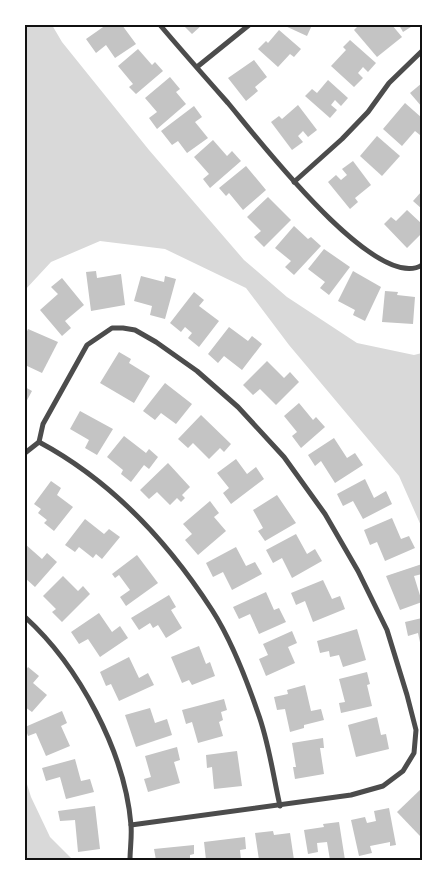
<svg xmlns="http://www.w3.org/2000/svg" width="447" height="885" viewBox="0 0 447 885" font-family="'Fira Sans Condensed',sans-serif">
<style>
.water{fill:#d9d9d9}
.building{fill:#c4c4c4}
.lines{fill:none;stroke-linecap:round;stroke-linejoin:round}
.minor{stroke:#4c4c4c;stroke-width:5}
.neatline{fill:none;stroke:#111;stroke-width:2}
</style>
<rect width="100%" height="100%" fill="#fff"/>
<!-- water -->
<g class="water">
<path d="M25 25H52L62 42 149 150 244 260 287 297 357 343 414 355 422 353V528L399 476 289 345 246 288 165 249 100 241 51 262 25 290Z"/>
<path d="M25 778 31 797 50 837 73 860H25Z"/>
</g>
<!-- building -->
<g class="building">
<path d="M106 25H122L136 44 115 58 106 45 96 53 86 39Z"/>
<path d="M183 25H202L192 34Z"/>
<path d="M283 25H312L307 36Z"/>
<path d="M359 25H392L402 37 377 57 354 30Z"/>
<path d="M399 25H414L403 32Z"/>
<path d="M279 30 301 49 294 57 290 54 278 67 258 49 266 41 268 43Z"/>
<path d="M350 40 376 63 368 72 363 67 358 73 363 78 354 87 331 66 346 50 343 47Z"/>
<path d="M138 49 152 65 155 62 163 71 136 94 129 87 133 84 118 66Z"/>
<path d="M254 60 267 77 255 87 258 91 246 101 228 78Z"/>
<path d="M170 77 180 89 176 92 186 104 157 129 149 118 157 112 145 98Z"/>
<path d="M328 80 348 98 341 106 335 100 331 105 337 110 330 118 305 96 312 89 317 93Z"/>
<path d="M422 83V107L410 93Z"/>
<path d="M405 103 422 118V132L420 135 415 131 402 146 383 129Z"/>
<path d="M298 105 317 130 308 137 303 131 298 136 303 142 292 150 271 122 279 116 282 119Z"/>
<path d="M194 106 202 117 195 122 208 138 187 153 178 141 172 145 161 131Z"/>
<path d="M377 136 400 156 382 176 360 156Z"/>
<path d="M213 140 227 156 232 151 241 161 210 188 203 179 209 174 194 157Z"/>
<path d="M353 161 371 185 355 198 358 202 350 209 328 182 336 175 341 180 347 175 342 169Z"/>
<path d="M246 166 266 190 243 210 229 193 226 196 219 188Z"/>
<path d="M422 191V209L413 201Z"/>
<path d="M268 197 291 220 264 247 254 237 261 231 247 217Z"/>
<path d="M407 210 422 224V233L407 248 384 224 391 217 396 221Z"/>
<path d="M294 226 308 239 311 237 321 246 294 275 285 267 291 261 275 248Z"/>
<path d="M324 249 350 267 329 295 320 288 325 282 308 269Z"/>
<path d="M96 271 97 278 121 274 125 305 91 311 86 272Z"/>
<path d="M353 271 381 287 365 321 353 315 355 310 338 301Z"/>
<path d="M141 276 164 282 165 276 176 279 165 319 150 315 152 306 134 301Z"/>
<path d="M62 278 84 305 65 321 71 328 62 336 40 310 58 294 51 287Z"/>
<path d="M385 291 398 292 397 295 415 297 413 324 382 322Z"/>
<path d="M194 292 204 300 199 306 219 321 199 347 188 338 192 333 185 327 181 332 170 323Z"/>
<path d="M229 327 248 341 252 336 262 344 242 370 224 356 218 363 208 354Z"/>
<path d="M28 329 58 342 42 373 25 365V336Z"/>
<path d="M119 352 131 359 129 363 150 376 134 403 100 383Z"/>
<path d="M267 361 284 378 290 372 299 382 276 405 260 389 253 395 243 385Z"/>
<path d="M165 383 192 404 176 424 161 413 155 420 143 411Z"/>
<path d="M25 387 32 391 25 404Z"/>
<path d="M299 403 313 420 316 417 325 427 301 448 292 436 297 432 284 416Z"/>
<path d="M80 411 113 429 97 455 85 448 89 440 70 429Z"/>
<path d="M201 415 231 444 224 452 220 448 209 459 193 443 188 448 178 439Z"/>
<path d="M124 436 146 453 149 449 158 457 149 469 144 465 131 482 121 474 123 470 107 457Z"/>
<path d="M334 438 347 458 355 453 363 465 335 483 321 461 315 466 308 455Z"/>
<path d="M236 459 247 474 256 467 264 479 231 504 223 493 229 488 217 473Z"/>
<path d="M168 463 190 487 182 495 185 498 181 502 177 498 170 505 157 492 149 499 140 490Z"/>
<path d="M365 479 374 498 386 491 392 504 363 519 353 501 343 506 337 494Z"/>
<path d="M51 481 61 488 57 495 73 507 54 531 44 523 47 520 38 513 41 509 34 504Z"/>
<path d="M277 495 296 523 265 541 258 531 263 528 253 510Z"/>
<path d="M210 501 219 513 214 517 226 531 198 555 185 540 192 534 183 524Z"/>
<path d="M392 518 401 539 409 536 415 548 385 561 377 542 370 545 364 530Z"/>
<path d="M85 519 104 534 109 529 120 537 102 559 96 554 93 558 79 547 75 552 65 545Z"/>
<path d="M296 534 307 554 315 549 322 561 292 578 282 558 273 563 266 550Z"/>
<path d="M25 544 42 559 47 553 57 562 35 587 25 578Z"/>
<path d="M236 547 246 566 255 562 262 574 232 590 223 572 213 577 206 563Z"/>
<path d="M137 555 158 583 126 606 120 597 130 590 119 575 115 578 112 574Z"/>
<path d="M422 564V574L414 576 422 602 400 610 386 576Z"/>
<path d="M63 576 78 591 83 586 90 594 62 622 52 612 56 609 43 596Z"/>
<path d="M323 580 332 599 340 596 345 609 313 622 305 601 296 605 291 593Z"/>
<path d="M266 592 274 610 279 608 286 622 259 634 250 614 239 619 233 607Z"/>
<path d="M169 595 176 607 171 610 182 628 166 638 158 625 153 628 150 623 139 630 131 618Z"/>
<path d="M99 613 112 632 120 626 128 638 100 657 88 639 79 644 71 632Z"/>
<path d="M422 618V647H421L418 633 408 636 405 622Z"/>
<path d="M357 629 366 660 343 667 339 655 330 657 329 651 320 653 317 641Z"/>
<path d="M292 631 297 643 288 647 295 663 266 676 259 659 268 655 263 644Z"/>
<path d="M199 646 206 664 210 662 215 676 192 685 189 680 182 683 171 657Z"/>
<path d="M129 657 139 678 148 673 154 685 119 701 111 684 106 686 100 672Z"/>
<path d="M28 667 39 676 33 683 47 695 32 712 25 707V671Z"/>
<path d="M367 672 370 684 367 685 372 706 341 713 339 703 345 702 339 679Z"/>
<path d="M305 685 311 711 321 709 324 720 304 725V728L290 732 285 709 277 710 274 697 288 694 287 690Z"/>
<path d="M224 699 227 710 221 712 223 720 219 722 223 736 198 743 192 722 186 724 182 710Z"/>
<path d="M150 708 155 723 167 719 172 735 136 747 125 715Z"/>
<path d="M62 711 67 723 61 726 70 746 46 756 36 733 28 736 25 727Z"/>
<path d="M377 717 381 735 386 734 389 749 356 757 348 725Z"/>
<path d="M323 738 324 748H320L324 774 295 779 293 767H296L292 743Z"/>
<path d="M177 747 180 760 174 762 180 783 148 792 144 779 151 777 145 756Z"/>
<path d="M237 751 242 786 214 789 212 767 207 768 206 755Z"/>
<path d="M75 759 81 781 90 779 94 792 66 799 60 777 46 781 42 768Z"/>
<path d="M422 788V834L420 836 397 812Z"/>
<path d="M95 806 100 849 78 852 75 820 60 821 58 811Z"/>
<path d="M389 808 396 845 390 846V842L370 846 372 853 359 856 351 820 365 817 367 823 376 821 374 811Z"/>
<path d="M339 822 345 860H330L327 842 317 843 318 852 308 854 304 830 324 827 323 824Z"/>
<path d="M273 831 274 835 290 833 294 860H259L255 833Z"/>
<path d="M245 837 246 849 240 850 241 860H206L204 842Z"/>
<path d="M194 845V854L190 855V860H156L154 849Z"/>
</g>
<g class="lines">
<!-- minor -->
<g class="minor">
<path d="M160 25C182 51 205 77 228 103 255 135 376 294 422 265"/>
<path d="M197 67 249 25"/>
<path d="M294 182 342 139 368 112 389 83 422 51"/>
<path d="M39 442C110 480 168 542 212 610 232 641 246 678 258 713 269 743 273 775 280 806"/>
<path d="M25 453 39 442 43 424 87 345 112 328H123L135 330 156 342 197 371 238 407 284 457 325 514 358 571 387 630 407 695 416 730 414 753 403 771 383 786 351 795 131 825"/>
<path d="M25 617C79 666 125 752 131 825 132 837 130 849 130 860"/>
</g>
</g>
<!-- border -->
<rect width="447" height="885" fill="none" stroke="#ffffff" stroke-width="52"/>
<rect x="26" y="26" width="395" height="833" class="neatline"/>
</svg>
